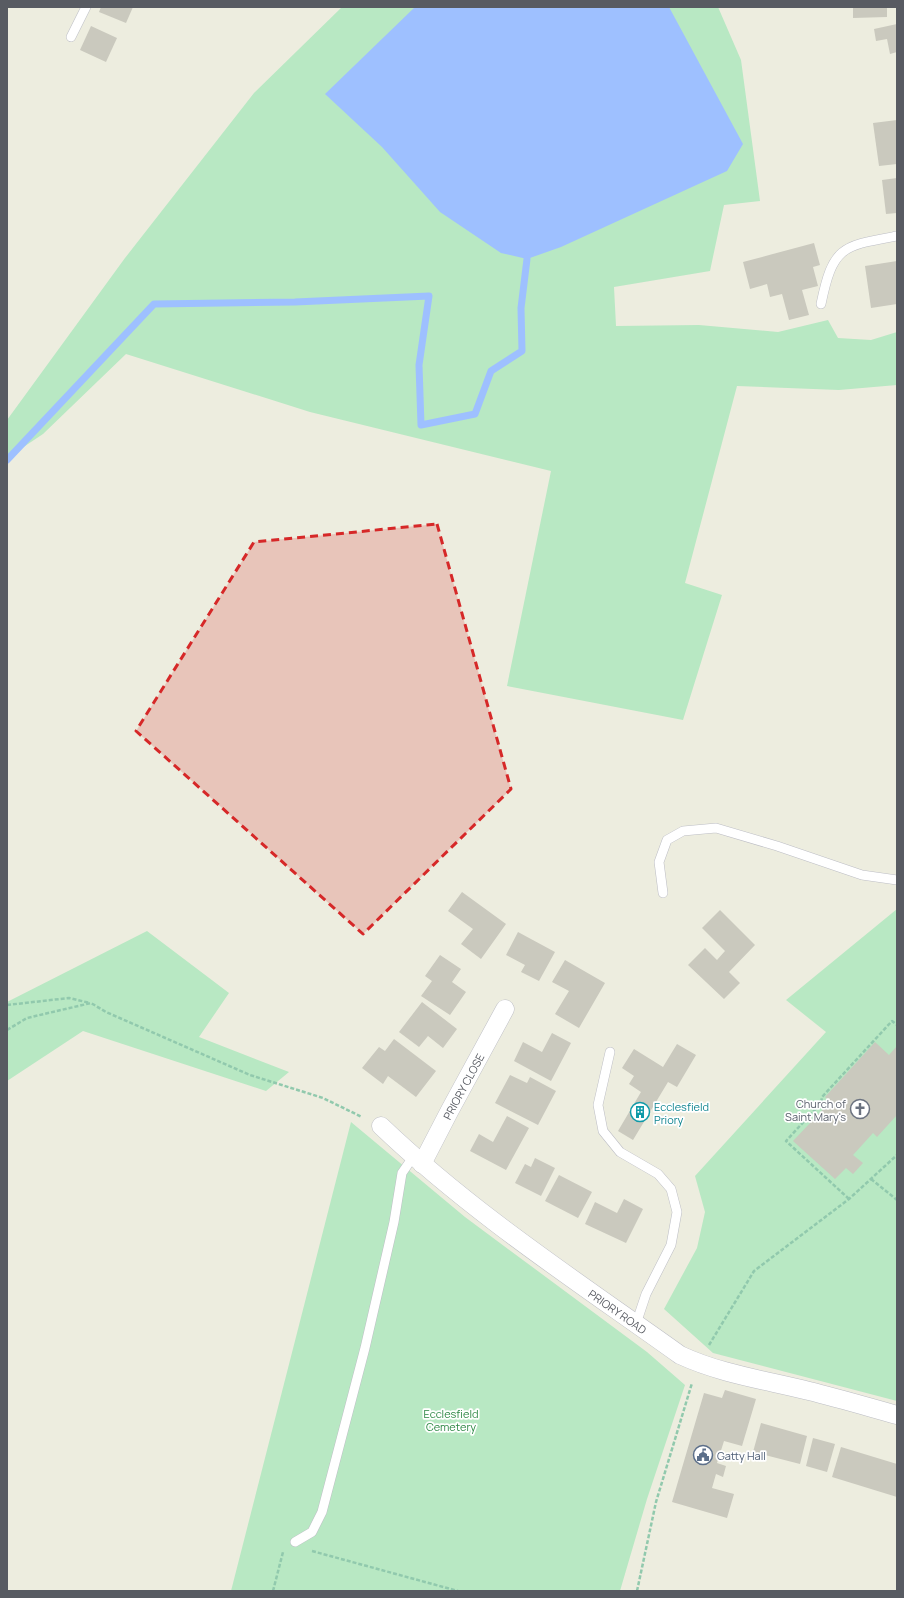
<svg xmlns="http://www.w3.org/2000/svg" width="904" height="1598" viewBox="0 0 904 1598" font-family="Manrope,sans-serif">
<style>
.green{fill:#b8e8c3}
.water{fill:#9ec0ff}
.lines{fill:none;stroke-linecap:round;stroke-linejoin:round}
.stream{stroke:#9ec0ff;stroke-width:7}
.building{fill:#cac9be}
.service-casing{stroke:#bdbec5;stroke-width:10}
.minor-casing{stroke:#bdbec5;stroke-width:19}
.path{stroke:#91c9ad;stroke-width:2.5;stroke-dasharray:4 2;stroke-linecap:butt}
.service{stroke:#fff;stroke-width:9}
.minor{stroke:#fff;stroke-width:18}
.marked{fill:#d62828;fill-opacity:0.2;stroke:#d62828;stroke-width:3;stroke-dasharray:8 5;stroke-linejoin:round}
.labels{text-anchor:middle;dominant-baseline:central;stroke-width:3.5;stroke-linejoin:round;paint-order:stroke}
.street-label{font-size:11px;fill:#585b62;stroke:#fff}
.worship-label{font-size:11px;fill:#5b616d;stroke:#fff;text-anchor:end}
.culture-label{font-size:11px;fill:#0d838f;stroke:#fff;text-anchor:start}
.park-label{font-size:11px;fill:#2c8743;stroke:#fff}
.service-label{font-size:11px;fill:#4e5e75;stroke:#fff;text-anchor:start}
</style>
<rect width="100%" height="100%" fill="#ededdf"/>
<!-- green -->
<g class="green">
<path d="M342 7H718L741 60 760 201 724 205 710 271 614 287 616 326 699 325 778 332 828 320 838 338 871 340 897 332V385L839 390 737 386 685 583 722 595 683 720 507 686 551 471 310 412 126 354 43 434 7 458V420L125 258 254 93Z"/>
<path d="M897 909V1401L713 1353 664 1309 697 1248 705 1212 695 1176 826 1032 786 1000Z"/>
<path d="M147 931 229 993 199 1037 289 1072 266 1091 83 1031 7 1081V1002Z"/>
<path d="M351 1122 465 1217 647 1352 685 1385 647 1499 620 1591H231Z"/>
</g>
<!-- water -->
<path class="water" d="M415 7H669L743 144 727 171 561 247 527 259 501 253 440 212 382 147 325 94Z"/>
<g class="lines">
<!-- stream -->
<path class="stream" d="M7 460 154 304 295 302 429 296 419 365 421 425 475 414 491 371 522 351 521 308 527 259"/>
</g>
<!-- building -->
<g class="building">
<path d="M101 7H133L126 23 99 12Z"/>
<path d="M853 7H887V17L853 18Z"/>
<path d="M897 24V52L890 54 887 39 876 41 874 29Z"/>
<path d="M91 26 117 38 106 62 80 50Z"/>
<path d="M897 120V164L879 166 873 123Z"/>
<path d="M897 178V213L886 214 882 180Z"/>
<path d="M814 243 820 265 813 267 818 286 802 290 809 315 789 320 782 294 770 297 767 284 750 289 743 262Z"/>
<path d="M897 261V304L871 308 865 266Z"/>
<path d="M462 892 506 924 481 959 461 944 473 929 448 911Z"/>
<path d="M720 910 755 945 729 972 740 983 724 999 688 965 705 948 717 960 725 951 702 928Z"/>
<path d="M518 932 555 952 539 981 521 972 525 965 506 955Z"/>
<path d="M440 955 461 969 452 982 466 992 450 1015 421 996 432 981 425 976Z"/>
<path d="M565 960 605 983 579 1028 555 1014 569 991 552 982Z"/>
<path d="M422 1002 457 1029 443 1048 428 1036 419 1047 399 1032Z"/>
<path d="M552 1033 571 1043 551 1081 514 1061 523 1042 542 1052Z"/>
<path d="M394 1039 436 1071 416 1097 388 1076 383 1084 362 1068 379 1047 385 1051Z"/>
<path d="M875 1042 889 1055 897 1046V1115L877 1137 873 1133 853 1155 863 1163 853 1174 846 1168 835 1179 793 1141 830 1102 825 1097Z"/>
<path d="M677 1044 696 1055 677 1087 668 1082 633 1140 618 1131 641 1092 629 1084 634 1076 622 1068 634 1049 663 1067Z"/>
<path d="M510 1075 527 1083 530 1077 556 1091 538 1125 495 1103Z"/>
<path d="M507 1116 529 1128 506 1170 470 1151 479 1134 493 1142Z"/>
<path d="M535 1158 555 1168 541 1196 515 1183 525 1164 531 1167Z"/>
<path d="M559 1175 592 1192 578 1218 545 1201Z"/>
<path d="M624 1199 643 1209 626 1243 585 1224 595 1202 617 1213Z"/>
<path d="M725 1390 756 1399 742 1446 724 1441 717 1463 726 1466 723 1477 716 1474 712 1488 734 1494 727 1518 672 1502 704 1393 722 1398Z"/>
<path d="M761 1423 807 1436 800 1464 753 1452Z"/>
<path d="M813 1438 835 1444 827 1472 806 1466Z"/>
<path d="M841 1447 897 1464V1497L832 1477Z"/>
</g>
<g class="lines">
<defs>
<g id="service">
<path d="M71 37 86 7"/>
<path d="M821 304C833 246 842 246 897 236"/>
<path d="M663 893 659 862 667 840 683 831 716 828 777 846 862 875 897 880"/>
<path d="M610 1052 598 1105 603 1131 620 1152 658 1174 671 1189 677 1212 671 1245 646 1294 636 1324"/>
<path d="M295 1542 312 1532 322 1512 365 1348 394 1222 402 1173 413 1157"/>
</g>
<g id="minor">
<path id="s1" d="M381 1126C472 1213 578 1282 680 1355 721 1374 765 1380 809 1391 838 1398 868 1407 897 1415"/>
<path id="s2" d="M422 1164 450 1110 505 1009"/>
</g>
</defs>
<!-- service casing -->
<use href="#service" class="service-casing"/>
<!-- minor casing -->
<use href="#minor" class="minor-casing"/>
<!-- path -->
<g class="path">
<path d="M7 1005 69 998 90 1003"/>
<path d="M7 1030 27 1018 91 1003 106 1012 250 1075 323 1098 362 1117"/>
<path d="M871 1179 897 1200"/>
<path d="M849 1199 786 1141 821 1103 822 1097 892 1021 897 1025"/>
<path d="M709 1345 754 1271 849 1199 897 1155"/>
<path d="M312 1551 458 1591"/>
<path d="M273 1591 283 1552"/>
<path d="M637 1591 656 1502 692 1383"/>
</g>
<!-- service -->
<use href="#service" class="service"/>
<!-- minor -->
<use href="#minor" class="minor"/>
</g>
<!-- marked area -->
<path class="marked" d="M437 524 511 789 363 934 136 731 254 542Z"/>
<!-- icons -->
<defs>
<symbol id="church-ring" viewBox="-11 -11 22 22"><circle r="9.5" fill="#fff" stroke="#6b7280" stroke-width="1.5"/><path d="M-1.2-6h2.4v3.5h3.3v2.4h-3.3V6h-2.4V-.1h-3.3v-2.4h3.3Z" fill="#6b7280"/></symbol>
<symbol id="building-ring" viewBox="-11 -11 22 22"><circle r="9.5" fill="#fff" stroke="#0f9aa8" stroke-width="1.5"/><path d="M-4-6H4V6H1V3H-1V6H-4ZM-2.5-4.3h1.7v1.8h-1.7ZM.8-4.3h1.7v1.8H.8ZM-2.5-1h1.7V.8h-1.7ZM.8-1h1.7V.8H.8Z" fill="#0f9aa8"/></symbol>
<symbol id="civic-ring" viewBox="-11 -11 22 22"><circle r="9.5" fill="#fff" stroke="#5c6f8a" stroke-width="1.5"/><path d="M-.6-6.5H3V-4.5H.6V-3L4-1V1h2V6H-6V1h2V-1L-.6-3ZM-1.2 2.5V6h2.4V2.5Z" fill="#5c6f8a"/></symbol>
</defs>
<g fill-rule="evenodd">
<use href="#church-ring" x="849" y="1098" width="22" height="22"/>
<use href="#building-ring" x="629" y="1101" width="22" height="22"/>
<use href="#civic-ring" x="692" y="1444" width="22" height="22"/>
</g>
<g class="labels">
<!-- street labels -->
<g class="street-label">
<text stroke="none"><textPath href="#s2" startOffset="88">PRIORY CLOSE</textPath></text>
<text stroke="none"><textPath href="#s1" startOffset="301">PRIORY ROAD</textPath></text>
</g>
<!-- worship labels -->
<g class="worship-label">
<text x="846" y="1103">Church of<tspan x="846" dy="13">Saint Mary's</tspan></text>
</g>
<!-- culture labels -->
<g class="culture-label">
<text x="654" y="1106">Ecclesfield<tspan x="654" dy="13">Priory</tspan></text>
</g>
<!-- park labels -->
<g class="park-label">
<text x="451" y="1413">Ecclesfield<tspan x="451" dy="13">Cemetery</tspan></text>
</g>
<!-- service labels -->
<g class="service-label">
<text x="717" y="1455">Gatty Hall</text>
</g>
</g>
<!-- border -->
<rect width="904" height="1598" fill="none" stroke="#585b62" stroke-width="16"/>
</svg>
